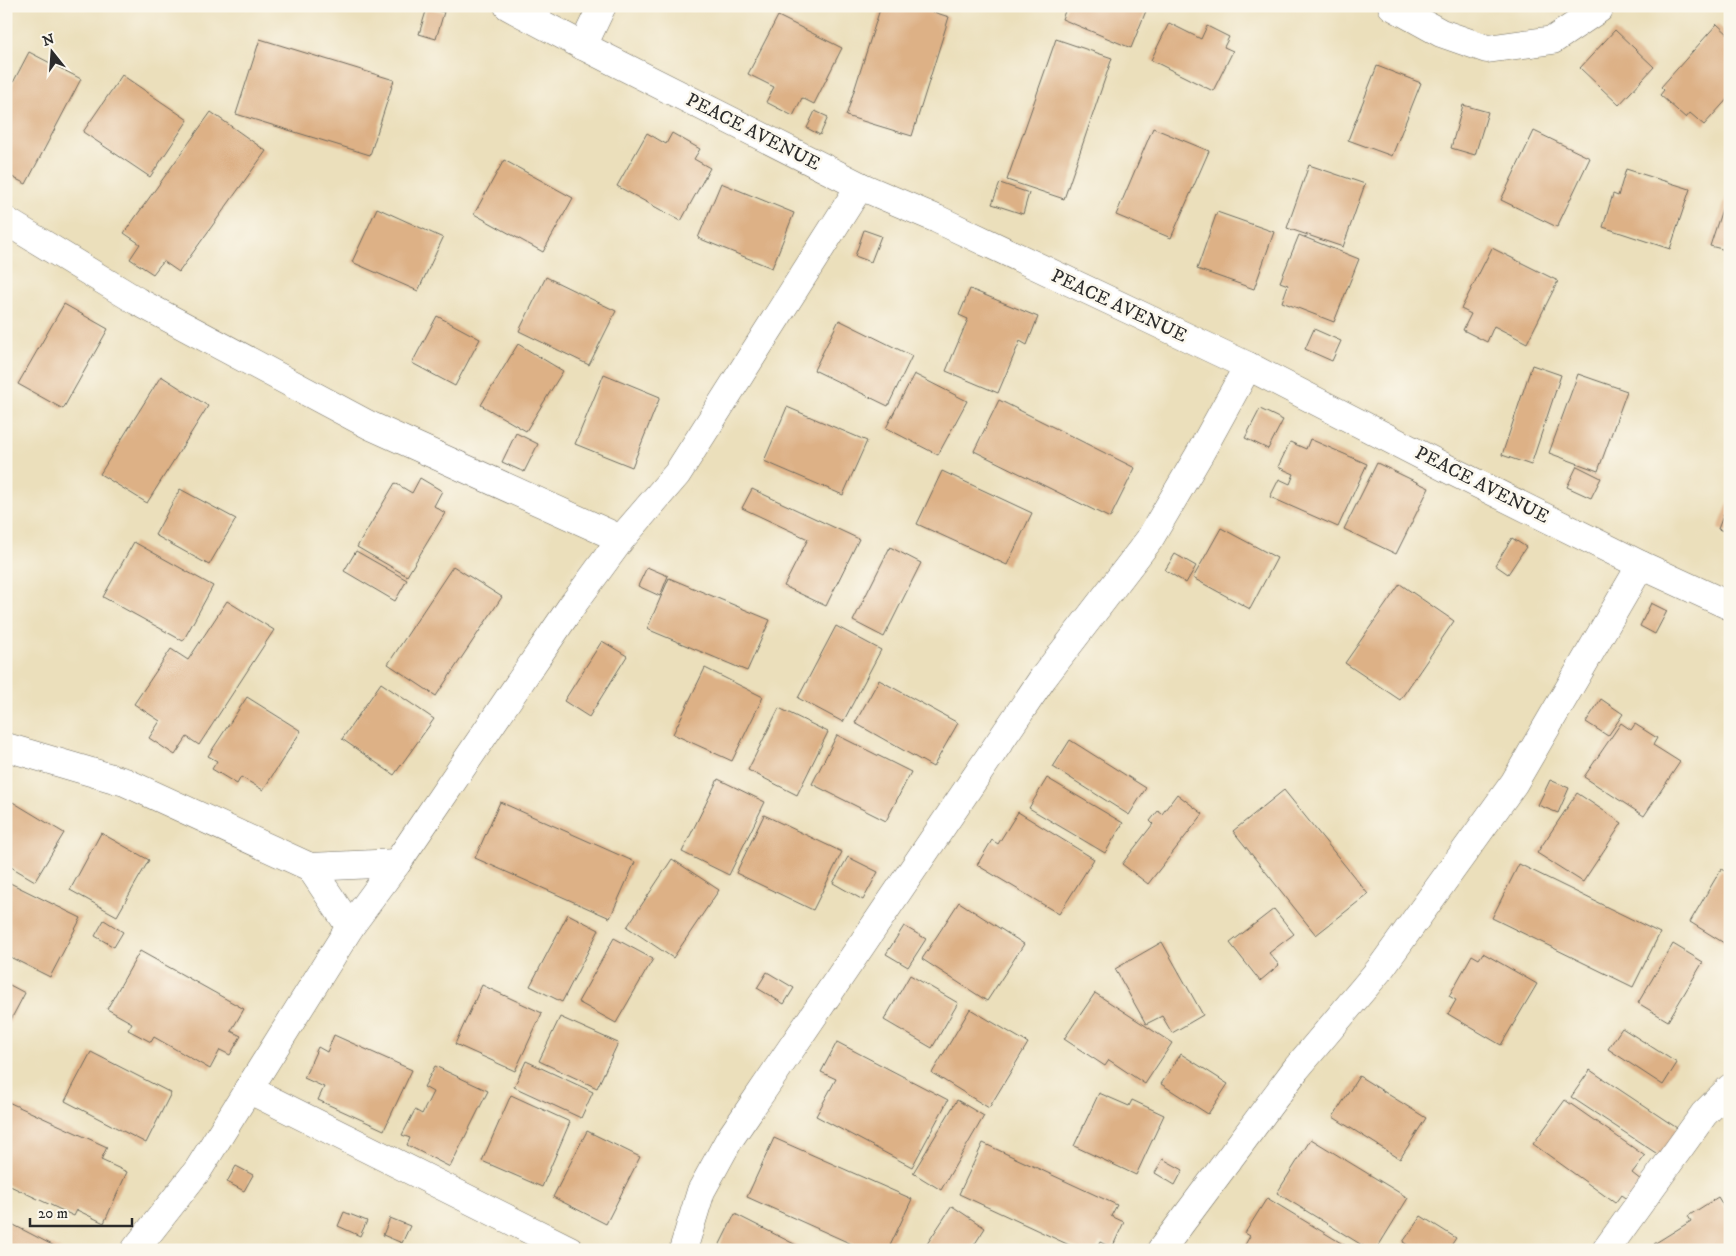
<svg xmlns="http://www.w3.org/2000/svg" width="1736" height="1256" viewBox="0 0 1736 1256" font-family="'IM FELL DW Pica',serif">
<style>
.building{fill:#ddb186}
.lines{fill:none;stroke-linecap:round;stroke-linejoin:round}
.minor-casing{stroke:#6e6a5d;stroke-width:29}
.minor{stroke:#fff;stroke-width:28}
.labels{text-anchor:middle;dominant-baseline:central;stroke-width:5;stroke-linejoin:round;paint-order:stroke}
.street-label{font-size:19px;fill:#2b2b2b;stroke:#fbf7ec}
</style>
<rect width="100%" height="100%" fill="#fbf7ec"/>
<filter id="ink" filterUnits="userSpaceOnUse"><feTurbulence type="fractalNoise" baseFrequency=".02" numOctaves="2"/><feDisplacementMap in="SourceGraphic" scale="10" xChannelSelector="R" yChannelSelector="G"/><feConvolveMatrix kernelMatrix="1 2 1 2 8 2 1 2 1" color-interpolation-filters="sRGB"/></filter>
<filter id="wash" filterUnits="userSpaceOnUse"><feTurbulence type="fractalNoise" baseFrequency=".0096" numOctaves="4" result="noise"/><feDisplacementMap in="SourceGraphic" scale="20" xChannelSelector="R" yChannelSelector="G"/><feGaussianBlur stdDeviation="1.12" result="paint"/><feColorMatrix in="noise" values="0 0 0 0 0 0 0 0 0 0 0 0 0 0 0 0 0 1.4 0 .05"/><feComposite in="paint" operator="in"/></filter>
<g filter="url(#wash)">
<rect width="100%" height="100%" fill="#ebdfbb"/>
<g id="blocks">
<!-- building -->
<g class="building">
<path d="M881 6H915L949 17 912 136 846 116Z"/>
<path d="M1067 6H1148L1131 48 1062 19Z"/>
<path d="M427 8 444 12 436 39 419 34Z"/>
<path d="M778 16 842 48 814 104 802 98 793 116 766 102 774 87 748 74Z"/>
<path d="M1169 23 1201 39 1207 26 1229 37 1224 47 1233 51 1213 91 1151 60Z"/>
<path d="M1717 24 1730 36V96L1704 125 1690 113 1686 118 1660 95 1664 90 1661 87Z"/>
<path d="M1615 30 1654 67 1619 105 1580 68Z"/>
<path d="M260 39 394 80 370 155 236 114Z"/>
<path d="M1056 39 1112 58 1064 199 1007 180Z"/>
<path d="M29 52 81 79 26 184 6 174V96Z"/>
<path d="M1377 66 1421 83 1392 156 1348 140Z"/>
<path d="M122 75 188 120 150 177 83 132Z"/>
<path d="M1463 105 1488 112 1475 155 1451 148Z"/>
<path d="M815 111 828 117 820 135 807 128Z"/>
<path d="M211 112 266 151 179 272 163 261 153 274 130 259 140 244 124 233Z"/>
<path d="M1153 128 1209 151 1171 238 1116 215Z"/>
<path d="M1534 131 1590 158 1557 227 1501 200Z"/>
<path d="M647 133 666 144 672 133 700 149 694 159 710 168 681 221 617 186Z"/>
<path d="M504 160 573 198 543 252 474 214Z"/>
<path d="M1309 165 1365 184 1343 247 1287 228Z"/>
<path d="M1626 169 1690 189 1670 249 1603 227 1613 194 1618 196Z"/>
<path d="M721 183 794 213 772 268 698 238Z"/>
<path d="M1000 183 1029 193 1023 214 992 204Z"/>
<path d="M1728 191 1730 192V251L1710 246Z"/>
<path d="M377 208 443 238 418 291 352 262Z"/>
<path d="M1217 212 1274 232 1254 289 1197 269Z"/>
<path d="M864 230 881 236 871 262 855 256Z"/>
<path d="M1299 235 1359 259 1334 322 1282 302 1288 285 1280 282Z"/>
<path d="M1492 248 1558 281 1527 343 1494 326 1487 342 1463 330 1471 314 1461 309Z"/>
<path d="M546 277 616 311 589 365 519 331Z"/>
<path d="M970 289 1038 317 1027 345 1020 341 998 393 946 371 968 319 959 315Z"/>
<path d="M64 304 108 329 63 409 18 384Z"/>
<path d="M437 316 480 339 455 386 412 363Z"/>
<path d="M839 320 912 356 888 406 814 370Z"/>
<path d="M1314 329 1341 341 1332 361 1305 349Z"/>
<path d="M518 344 563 371 526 431 481 405Z"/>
<path d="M1532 365 1561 375 1531 465 1502 455Z"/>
<path d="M604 374 660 397 632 467 575 444Z"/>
<path d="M914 374 967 401 938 455 886 428Z"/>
<path d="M1578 374 1627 391 1598 471 1549 453Z"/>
<path d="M161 376 208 406 147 503 100 474Z"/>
<path d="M999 400 1135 468 1110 518 974 451Z"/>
<path d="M787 407 867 441 843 495 764 461Z"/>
<path d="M1260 409 1283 420 1268 449 1245 438Z"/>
<path d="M516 433 538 444 524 472 502 462Z"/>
<path d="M1310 439 1367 464 1338 527 1270 497 1279 479 1290 484 1294 474 1278 467 1290 442 1306 449Z"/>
<path d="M1377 463 1429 488 1396 554 1344 529Z"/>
<path d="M1577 466 1601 478 1591 498 1567 487Z"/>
<path d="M942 471 1032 513 1007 565 917 524Z"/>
<path d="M420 478 442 491 434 506 445 513 407 576 357 547 395 483 412 493Z"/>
<path d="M180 489 236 519 209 565 155 535Z"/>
<path d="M752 489 859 539 826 606 784 586 808 539 742 508Z"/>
<path d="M1730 498V533L1718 529Z"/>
<path d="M1221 528 1277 558 1250 609 1193 578Z"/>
<path d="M1512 538 1526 547 1508 574 1495 565Z"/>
<path d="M134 542 213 586 183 641 103 597Z"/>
<path d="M890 547 921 563 884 637 853 621Z"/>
<path d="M356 551 407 580 395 601 344 571Z"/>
<path d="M1175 554 1196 566 1186 583 1165 570Z"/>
<path d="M453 566 502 597 436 696 388 664Z"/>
<path d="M647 567 668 576 660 596 638 586Z"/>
<path d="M669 578 770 620 747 671 647 629Z"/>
<path d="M1400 584 1454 621 1400 700 1345 663Z"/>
<path d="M227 601 274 630 199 745 187 737 175 755 149 738 160 721 134 704 171 649 188 660Z"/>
<path d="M1651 603 1667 611 1655 634 1640 626Z"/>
<path d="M836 626 881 650 843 722 798 698Z"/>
<path d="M602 641 627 656 589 717 564 701Z"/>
<path d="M705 668 763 697 732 761 673 734Z"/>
<path d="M879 680 958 723 933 767 855 723Z"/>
<path d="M381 683 434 719 394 775 342 739Z"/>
<path d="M247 697 301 731 263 790 241 777 237 784 212 769 217 761 208 756Z"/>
<path d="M1601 699 1623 714 1608 736 1586 722Z"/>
<path d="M779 708 828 732 797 795 748 770Z"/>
<path d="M1621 723 1631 730 1635 724 1657 738 1653 745 1680 762 1644 816 1584 777Z"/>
<path d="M837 735 911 772 886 821 812 784Z"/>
<path d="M1070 740 1146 788 1129 815 1053 767Z"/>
<path d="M1047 778 1123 823 1105 853 1029 808Z"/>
<path d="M718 779 765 802 729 875 682 852Z"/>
<path d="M1550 780 1569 788 1558 813 1538 805Z"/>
<path d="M1284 790 1368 894 1316 935 1233 831Z"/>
<path d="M1577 793 1622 823 1583 882 1537 853Z"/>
<path d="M1177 794 1203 814 1148 884 1122 864 1153 824 1150 821 1158 811 1162 814Z"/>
<path d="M6 798 64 833 35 881 6 864Z"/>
<path d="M500 802 635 862 610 918 475 858Z"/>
<path d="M1018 812 1094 859 1059 914 977 865 992 840 998 844Z"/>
<path d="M764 815 842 852 813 910 736 873Z"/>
<path d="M101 833 149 860 117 916 70 890Z"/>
<path d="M848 857 878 872 863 900 833 883Z"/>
<path d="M672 859 719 890 673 958 627 927Z"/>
<path d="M1519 864 1660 933 1633 987 1492 918Z"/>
<path d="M1721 869 1730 874V934L1724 943 1690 922Z"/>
<path d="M6 881 81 918 50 977 6 955Z"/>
<path d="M959 902 1024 944 987 1001 922 959Z"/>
<path d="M1274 909 1294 934 1269 953 1279 965 1260 981 1230 943Z"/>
<path d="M568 914 599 930 562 1002 530 986Z"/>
<path d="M104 920 123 932 114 947 95 936Z"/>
<path d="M904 926 926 939 908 967 886 954Z"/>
<path d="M614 938 653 959 616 1023 578 1002Z"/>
<path d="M1162 942 1203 1015 1172 1033 1162 1016 1146 1024 1115 969Z"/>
<path d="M1673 944 1703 962 1668 1021 1638 1003Z"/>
<path d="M140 951 244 1009 231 1031 241 1036 230 1055 220 1050 210 1069 154 1037 151 1042 128 1030 132 1023 107 1009Z"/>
<path d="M1483 953 1537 984 1501 1045 1448 1014 1456 1000 1449 996 1472 955 1479 959Z"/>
<path d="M767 972 794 988 784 1004 757 988Z"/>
<path d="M910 975 958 1003 932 1048 884 1020Z"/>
<path d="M6 983 25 993 6 1029Z"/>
<path d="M482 985 542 1013 515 1071 455 1044Z"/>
<path d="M1095 993 1172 1043 1145 1084 1109 1060 1105 1066 1064 1039Z"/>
<path d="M970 1009 1028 1043 989 1108 932 1073Z"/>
<path d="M560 1017 618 1043 597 1088 539 1061Z"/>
<path d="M1622 1028 1677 1063 1663 1085 1608 1049Z"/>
<path d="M334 1035 412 1070 384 1130 318 1100 324 1087 304 1078 318 1047 327 1052Z"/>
<path d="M837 1042 948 1100 912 1167 816 1116 836 1079 821 1072Z"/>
<path d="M91 1052 171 1093 146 1143 65 1101Z"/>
<path d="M1181 1054 1228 1084 1208 1114 1161 1084Z"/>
<path d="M526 1061 593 1092 581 1118 514 1087Z"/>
<path d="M435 1066 488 1091 450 1167 407 1145 410 1138 402 1135 415 1110 422 1114 433 1092 424 1087Z"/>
<path d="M1590 1070 1683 1132 1665 1159 1571 1097Z"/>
<path d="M1359 1076 1426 1118 1400 1159 1333 1117Z"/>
<path d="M1099 1093 1129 1106 1132 1100 1164 1115 1136 1175 1074 1146Z"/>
<path d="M511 1095 570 1122 542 1187 482 1161Z"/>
<path d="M957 1100 984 1116 941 1190 913 1173Z"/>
<path d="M1565 1100 1645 1156 1632 1173 1646 1184 1632 1203 1621 1195 1615 1203 1533 1144Z"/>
<path d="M6 1101 107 1147 101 1160 127 1172 104 1223 77 1210 74 1216 6 1184Z"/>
<path d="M587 1131 640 1157 606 1224 553 1197Z"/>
<path d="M774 1138 912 1199 888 1250H865L747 1197Z"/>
<path d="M1311 1139 1408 1198 1376 1250H1370L1277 1193Z"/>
<path d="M983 1143 1117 1205 1111 1216 1124 1222 1112 1248 1100 1242 1096 1250H1080L959 1194Z"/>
<path d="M1163 1159 1183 1170 1175 1185 1155 1173Z"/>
<path d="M236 1166 253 1175 244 1191 227 1182Z"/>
<path d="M1718 1197 1730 1216V1250H1657L1654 1244 1691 1221 1688 1216Z"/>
<path d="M1267 1198 1346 1246 1344 1250H1242L1250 1236 1245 1233Z"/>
<path d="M952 1206 985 1228 971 1250H923Z"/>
<path d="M344 1212 367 1221 360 1236 338 1226Z"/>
<path d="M735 1214 806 1250H717Z"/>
<path d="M1421 1216 1456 1238 1448 1250H1415L1403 1242Z"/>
<path d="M390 1218 410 1226 402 1243 383 1235Z"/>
<path d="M6 1221 62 1250H6Z"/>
</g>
</g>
</g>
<g filter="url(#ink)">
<use href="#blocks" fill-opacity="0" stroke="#6e6a5d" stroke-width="1"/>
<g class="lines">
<defs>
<g id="minor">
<path d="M508 6 583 46 860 186 937 219 1248 366 1454 472 1641 565 1730 606"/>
<path d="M1392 6 1441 33 1487 49 1553 40 1599 9V6"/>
<path d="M583 46 602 6"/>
<path d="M6 221 137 301 369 425 621 539"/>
<path d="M6 747 125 782 310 867 397 863"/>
<path d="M310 867 350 927"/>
<path d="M248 1089 570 1250"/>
<path d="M135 1250 198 1170 350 927 397 863 571 607 621 539 677 474 860 186"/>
<path d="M683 1250 701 1191 729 1140 1043 678 1149 540 1199 455 1248 366"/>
<path d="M1161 1250 1296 1069 1380 969 1514 783 1641 565"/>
<path d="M1606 1250 1704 1114 1730 1088"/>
</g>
</defs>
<!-- minor casing -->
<use href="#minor" class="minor-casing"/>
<!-- minor -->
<use href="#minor" class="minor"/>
</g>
</g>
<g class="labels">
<!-- street labels -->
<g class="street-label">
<text transform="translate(753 132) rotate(27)">PEACE AVENUE</text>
<text transform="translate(1119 306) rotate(25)">PEACE AVENUE</text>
<text transform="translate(1482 485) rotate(27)">PEACE AVENUE</text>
</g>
</g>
<!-- margin -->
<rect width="1736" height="1256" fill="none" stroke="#fbf7ec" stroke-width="25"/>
<!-- north arrow -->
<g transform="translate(52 52) rotate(343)" stroke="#fbf7ec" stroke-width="4" paint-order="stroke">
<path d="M0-4L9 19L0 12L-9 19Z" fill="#2b2b2b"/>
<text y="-8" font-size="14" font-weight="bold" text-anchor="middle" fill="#2b2b2b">N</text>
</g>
<!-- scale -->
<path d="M30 1218v8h102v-8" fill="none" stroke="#2b2b2b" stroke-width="2.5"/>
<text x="38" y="1218" font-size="15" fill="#2b2b2b" stroke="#fbf7ec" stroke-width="4" paint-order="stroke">20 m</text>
</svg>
